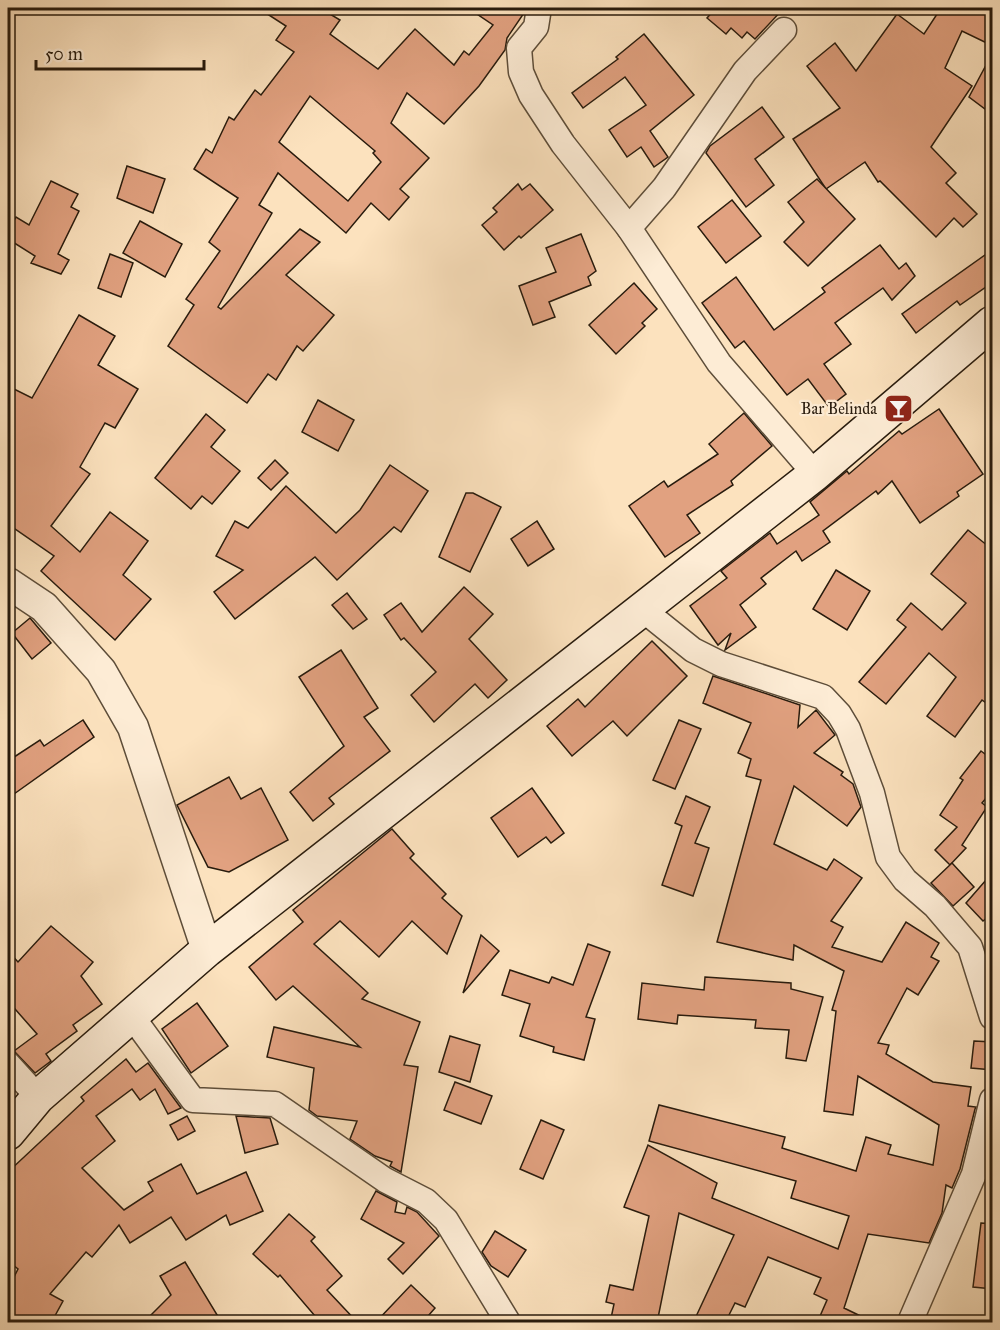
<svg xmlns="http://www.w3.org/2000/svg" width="1000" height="1330" viewBox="0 0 1000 1330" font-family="'IM FELL Great Primer',serif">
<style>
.building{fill:#e1a180;stroke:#281b0d;stroke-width:1.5;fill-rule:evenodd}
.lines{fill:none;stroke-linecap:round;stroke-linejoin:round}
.minor-casing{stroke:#5d4d39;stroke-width:27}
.tertiary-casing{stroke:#5d4d39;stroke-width:33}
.secondary-casing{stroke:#281b0d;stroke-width:36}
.minor{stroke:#fdecd5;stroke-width:24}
.tertiary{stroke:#fdecd5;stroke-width:30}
.secondary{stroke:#fdecd5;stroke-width:33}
.labels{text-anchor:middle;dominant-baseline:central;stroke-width:4.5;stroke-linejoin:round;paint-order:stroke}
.poi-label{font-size:16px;fill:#281b0d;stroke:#fdecd5;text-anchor:end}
</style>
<rect width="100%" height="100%" fill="#fce2be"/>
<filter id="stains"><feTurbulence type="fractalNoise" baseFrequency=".00333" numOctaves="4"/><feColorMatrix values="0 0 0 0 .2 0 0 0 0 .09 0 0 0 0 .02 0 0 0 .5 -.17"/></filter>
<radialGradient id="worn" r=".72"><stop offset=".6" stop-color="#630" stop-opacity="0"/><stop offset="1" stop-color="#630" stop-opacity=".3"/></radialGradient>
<!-- building -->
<g class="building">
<path d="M258 8H320L340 20 330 34 378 69 415 29 454 65 464 51 469 55 493 25 468 8H525L524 13 507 38 505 50 479 86 444 124 407 93 391 123 429 158 400 189 409 197 389 220 371 203 346 233 278 173 259 205 272 213 218 307 221 309 300 229 320 242 286 275 334 315 303 351 297 346 276 380 268 374 247 403 168 346 194 305 186 299 220 251 209 242 238 198 194 169 206 149 212 153 229 117 234 120 255 90 261 95 294 52 276 40 286 26ZM310 96 375 151 373 153 381 162 348 201 279 142Z"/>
<path d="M716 8H784L755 39 747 32 742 38 731 28 726 34 707 18Z"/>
<path d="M941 8H993V46L962 31 945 68 972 86 931 147 956 173 946 183 977 214 963 227 954 218 936 237 880 181 878 182 865 162 826 189 793 139 840 108 807 66 835 43 856 71 897 14 924 34Z"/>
<path d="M644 34 694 95 650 131 668 157 654 167 641 147 627 157 609 130 646 105 625 77 583 108 572 93 618 59 616 57Z"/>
<path d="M993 52V115L969 97Z"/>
<path d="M762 107 784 137 755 159 774 185 746 207 706 153 710 146Z"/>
<path d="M127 166 165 179 153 213 117 198Z"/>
<path d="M817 179 855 219 808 266 784 242 804 222 788 202Z"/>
<path d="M51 181 78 194 71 207 79 211 58 254 69 260 61 274 31 263 35 256 8 239V230L16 217 29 225Z"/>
<path d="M518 184 522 190 530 184 553 210 521 238 519 236 504 250 482 225 497 212 493 208Z"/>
<path d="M732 200 761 236 726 263 698 227Z"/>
<path d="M140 221 182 244 165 277 123 253Z"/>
<path d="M581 234 596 271 588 277 591 285 549 302 555 317 533 325 519 286 556 272 546 248Z"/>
<path d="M880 245 899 269 906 263 915 276 892 300 883 288 835 323 851 344 824 364 846 394 829 407 808 379 787 395 744 341 735 348 702 303 736 277 774 330 825 292 822 288Z"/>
<path d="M110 254 133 263 121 297 98 288Z"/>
<path d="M985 255 993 265V282L960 305 957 301 916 333 902 314Z"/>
<path d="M634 283 657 309 642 323 645 326 616 354 589 325Z"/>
<path d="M79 315 115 336 98 365 138 389 115 428 105 423 80 467 90 474 51 526 80 552 110 512 148 541 123 575 151 599 115 640 41 571 54 556 8 524V386L32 398Z"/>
<path d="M318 400 354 420 338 451 302 432Z"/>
<path d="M939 409 983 474 957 492 959 496 920 523 892 481 878 494 876 491 823 531 830 542 802 561 796 551 761 578 766 584 740 605 756 627 725 650 731 633 718 645 690 606 727 578 721 571 770 533 777 544 819 515 810 502 847 471 849 474 899 431 902 434Z"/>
<path d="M744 413 772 446 731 481 733 485 687 515 700 533 665 557 629 506 664 481 668 487 718 454 709 444Z"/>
<path d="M206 414 225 430 211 447 240 471 212 504 202 496 191 509 155 478Z"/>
<path d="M275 460 288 473 271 490 258 478Z"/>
<path d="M390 465 428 491 401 532 394 527 337 580 315 557 235 619 214 592 243 570 216 556 235 521 248 528 286 486 336 533 360 510Z"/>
<path d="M466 493H473L501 507 470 572 439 557Z"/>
<path d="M537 521 554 549 528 566 511 539Z"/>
<path d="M968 530 993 550V708L982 700 955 737 927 716 956 677 929 653 886 704 859 682 906 627 897 620 911 603 942 630 966 603 931 574Z"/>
<path d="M836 570 870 591 847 630 813 609Z"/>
<path d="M464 587 493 614 469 639 507 680 488 698 475 684 434 722 411 695 436 672 404 638 401 640 384 615 401 603 422 632Z"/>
<path d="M347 593 367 619 353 629 332 605Z"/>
<path d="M30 618 51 643 32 659 12 633Z"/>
<path d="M652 641 687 676 627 736 613 721 572 756 547 726 578 699 585 707Z"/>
<path d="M341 650 378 708 364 717 390 751 329 798 334 804 313 821 290 792 344 746 299 677Z"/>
<path d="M713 676 800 705 798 727 816 710 835 735 814 753 843 772 841 775 853 784 861 807 847 826 794 786 774 844 827 870 834 859 862 878 831 921 843 927 832 947 882 962 906 922 939 943 931 957 939 961 918 995 907 988 878 1043 889 1045 886 1054 933 1082 971 1087 968 1106 976 1107 975 1109 960 1169 952 1188 946 1185 942 1213 929 1243 868 1234 844 1308 875 1323H817L827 1300 814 1294 821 1278 768 1257 745 1307 735 1303 725 1323H693L734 1235 679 1213 657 1323H610L614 1304 606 1302 610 1285 633 1290 649 1216 624 1207 648 1145 717 1183 712 1198 838 1249 849 1216 791 1198 796 1181 649 1141 659 1105 785 1137 782 1148 856 1171 866 1137 891 1145 888 1154 933 1165 939 1125 858 1076 853 1115 824 1111 836 1011 832 1010 844 971 794 945 793 960 717 942 761 780 746 776 751 759 738 753 751 723 703 703Z"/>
<path d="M83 720 94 737 14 794 8 783V761L40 740 44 746Z"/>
<path d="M679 720 701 729 675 789 653 780Z"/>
<path d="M981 751 993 760V790L982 803 987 807 962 845 966 848 950 865 935 850 957 827 940 815 963 780 960 778Z"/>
<path d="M229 777 241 799 261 788 288 840 229 872 208 867 177 805Z"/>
<path d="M532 788 564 833 551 843 546 837 518 857 491 818Z"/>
<path d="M686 796 710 807 695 843 709 848 693 896 662 885 682 826 675 823Z"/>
<path d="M392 829 414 854 410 858 446 894 442 898 462 916 447 954 412 921 379 957 340 921 314 944 368 993 362 999 420 1022 404 1065 418 1067 401 1172 390 1166 392 1162 375 1156 350 1139 357 1121 317 1116 309 1110 314 1068 267 1057 274 1027 360 1047 293 986 276 1000 249 967 303 922 293 910Z"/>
<path d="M952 863 974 887 953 906 931 883Z"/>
<path d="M993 872V913L983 921 966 903Z"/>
<path d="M51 926 93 962 81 976 102 1004 73 1025 77 1031 46 1054 51 1061 35 1073 14 1051 37 1034 8 1001V951L18 962Z"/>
<path d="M481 935 499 951 463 993Z"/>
<path d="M588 944 610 952 586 1017 595 1019 584 1060 553 1052 554 1047 520 1036 530 1004 502 995 510 970 549 983 552 977 573 985Z"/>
<path d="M705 977 791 983V989L823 997 806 1061 786 1058 789 1030 755 1028 756 1020 678 1015 677 1024 638 1019 642 983 704 990Z"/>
<path d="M197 1003 228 1046 191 1073 162 1029Z"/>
<path d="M450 1036 480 1045 470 1082 439 1072Z"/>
<path d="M974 1041 993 1042V1070L971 1068Z"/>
<path d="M126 1059 136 1072 148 1063 181 1108 168 1114 155 1089 140 1100 132 1089 96 1116 115 1141 82 1168 124 1210 153 1191 148 1182 181 1164 197 1194 246 1172 263 1211 230 1225 226 1215 186 1240 171 1217 130 1243 119 1225 92 1257 86 1252 50 1294 63 1301 51 1323H8V1289L18 1269 8 1261V1172L84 1101 81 1097Z"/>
<path d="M455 1082 492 1096 481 1124 444 1110Z"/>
<path d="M187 1116 195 1131 178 1140 170 1125Z"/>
<path d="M236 1116 270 1118 278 1144 245 1153Z"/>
<path d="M541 1120 564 1130 543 1179 520 1169Z"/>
<path d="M376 1191 397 1202 395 1212 405 1214 407 1207 417 1212 439 1236 403 1274 388 1259 404 1243 361 1219Z"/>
<path d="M289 1214 315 1237 311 1241 342 1276 327 1290 358 1323H321L280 1275 278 1277 253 1254Z"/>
<path d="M981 1223 993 1224V1289L973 1287Z"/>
<path d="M495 1231 526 1250 508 1277 491 1266 482 1252Z"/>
<path d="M185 1262 222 1323H143L171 1295 160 1276Z"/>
<path d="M411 1285 435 1308 422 1323H375Z"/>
</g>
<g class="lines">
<defs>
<g id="minor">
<path d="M539 8 536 27 519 48 521 72 531 95 563 144 629 228 719 363 815 474"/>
<path d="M629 228 664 188 745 71 784 30"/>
<path d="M642 609 693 650 721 664 823 697 839 714 848 729 872 793 888 857 905 880 935 906 970 947 992 1017"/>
<path d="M131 1015 193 1100 275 1104 385 1180 426 1201 446 1220 508 1322"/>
<path d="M8 1064 38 1097"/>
<path d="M910 1322 974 1174 992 1100"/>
</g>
<path id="tertiary" d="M8 583 44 607 101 671 133 727 207 950"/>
<path id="secondary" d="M8 1133 38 1097 207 950 815 474 992 323"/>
</defs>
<!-- minor casing -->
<use href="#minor" class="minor-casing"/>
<!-- tertiary casing -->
<use href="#tertiary" class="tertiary-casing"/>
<!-- secondary casing -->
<use href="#secondary" class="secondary-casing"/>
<!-- minor -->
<use href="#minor" class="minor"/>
<!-- tertiary -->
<use href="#tertiary" class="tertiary"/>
<!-- secondary -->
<use href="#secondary" class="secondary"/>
</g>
<!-- icons -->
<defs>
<symbol id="bar-square" viewBox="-11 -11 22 22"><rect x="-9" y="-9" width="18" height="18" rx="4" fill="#8f2418" stroke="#fdecd5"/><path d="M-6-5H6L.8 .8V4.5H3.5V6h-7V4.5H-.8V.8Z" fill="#fff"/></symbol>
</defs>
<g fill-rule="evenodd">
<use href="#bar-square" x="882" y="392" width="33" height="33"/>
</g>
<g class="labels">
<!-- poi labels -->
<g class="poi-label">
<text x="877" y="408">Bar Belinda</text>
</g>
</g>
<!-- margin -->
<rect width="1000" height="1330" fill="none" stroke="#fce2be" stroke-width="30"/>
<rect x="9" y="9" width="982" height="1312" fill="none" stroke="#281b0d" stroke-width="3"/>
<rect x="15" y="15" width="970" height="1300" fill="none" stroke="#281b0d" stroke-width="1.5"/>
<!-- scale -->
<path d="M36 60v9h168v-9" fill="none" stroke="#281b0d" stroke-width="3"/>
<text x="45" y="60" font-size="18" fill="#281b0d" stroke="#fdecd5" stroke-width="4.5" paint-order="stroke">50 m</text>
<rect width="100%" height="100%" filter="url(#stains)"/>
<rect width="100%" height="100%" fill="url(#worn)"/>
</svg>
